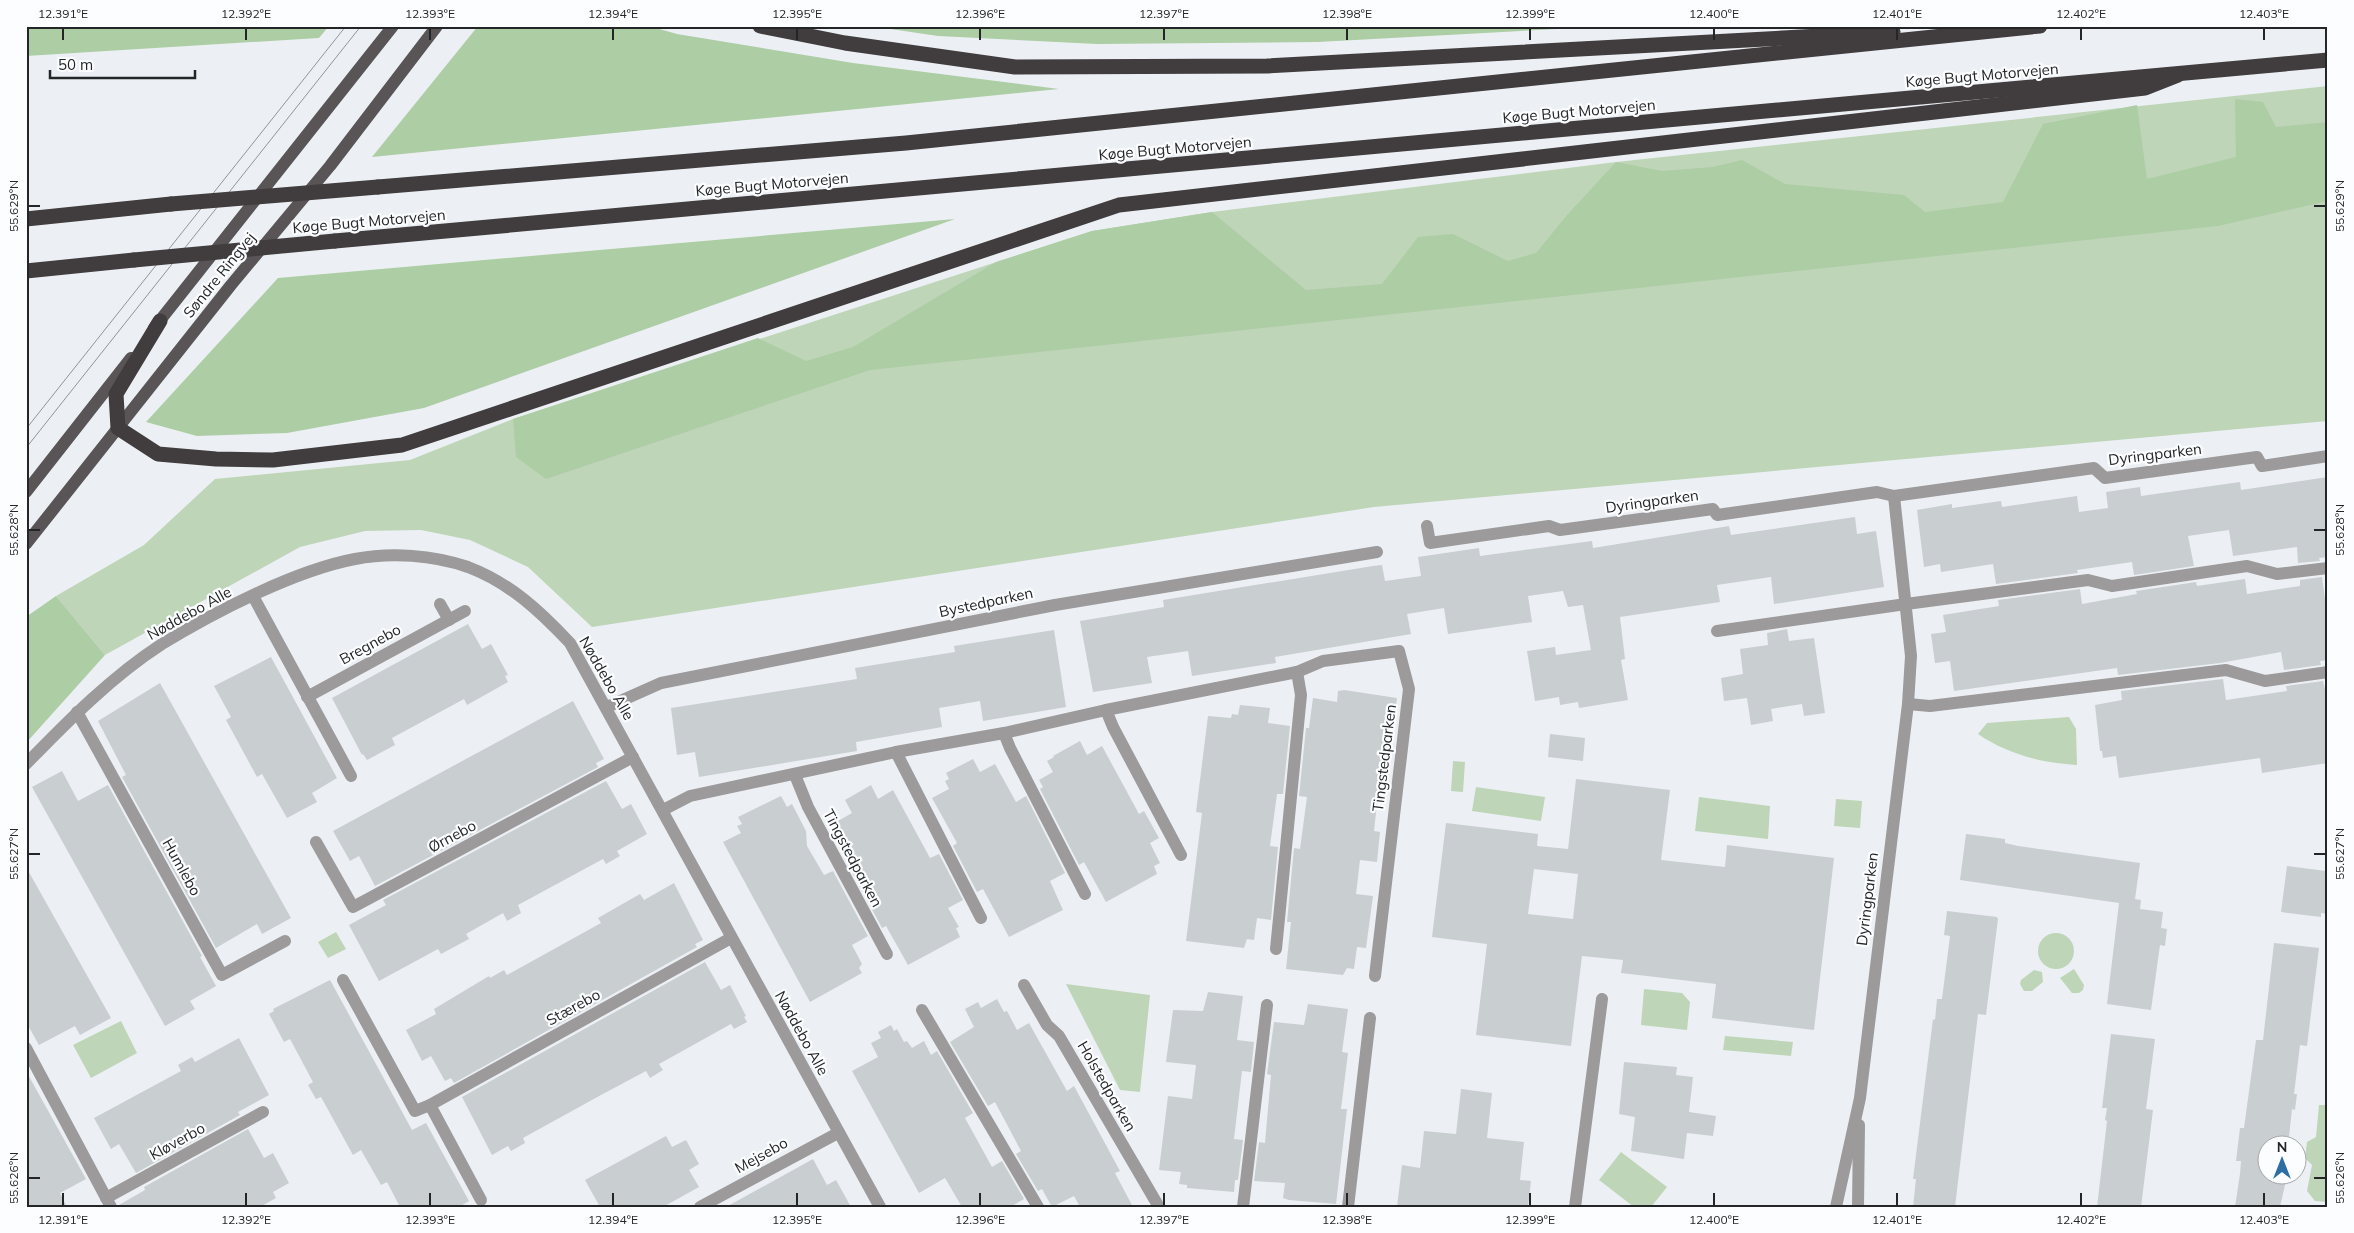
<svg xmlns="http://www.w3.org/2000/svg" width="2354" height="1233" viewBox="0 0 2354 1233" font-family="Mulish,sans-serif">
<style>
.green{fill:#bed5b8}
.forest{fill:#adcda5}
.building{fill:#c9ced1;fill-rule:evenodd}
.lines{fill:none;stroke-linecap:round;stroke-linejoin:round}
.street{stroke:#9c9a9a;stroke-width:12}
.primary{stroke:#595455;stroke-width:12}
.highway{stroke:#413c3d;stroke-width:15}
.tram{stroke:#919497;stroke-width:1}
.highway-bridge{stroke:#413c3d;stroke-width:15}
.ticks{fill:none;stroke:#242527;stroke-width:2}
.labels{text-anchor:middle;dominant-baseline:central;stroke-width:4.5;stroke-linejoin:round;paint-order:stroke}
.street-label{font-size:15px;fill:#242527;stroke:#fbfdff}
.neatline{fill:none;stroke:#242527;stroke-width:2}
.ticks-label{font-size:12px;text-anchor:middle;fill:#242527}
</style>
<rect width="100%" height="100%" fill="#ecf0f4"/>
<!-- green -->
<g class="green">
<path d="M2328 86V421L1374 507 592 627 528 567 470 540 421 530 365 531 300 547 105 655 56 596 144 545 215 479 410 460 513 419 1092 231 1212 212 1616 162Z"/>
<path d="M2069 717 2076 729 2077 765C2042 763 2007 754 1978 734L1987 723Z"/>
<path d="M1453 761 1465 762 1463 792 1451 791Z"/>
<path d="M1476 787 1545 797 1541 821 1472 811Z"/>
<path d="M1699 797 1770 806 1768 839 1695 831Z"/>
<path d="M1836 799 1862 801 1860 828 1834 826Z"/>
<path d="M336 932 346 949 328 958 318 942Z"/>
<circle cx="2056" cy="951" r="18"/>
<path d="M2074 969 2084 985 2083 990 2079 993H2072L2060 978Z"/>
<path d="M2034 970 2042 972 2043 982 2032 991H2024L2020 984 2021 980Z"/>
<path d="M1066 984 1150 995 1140 1092 1120 1090Z"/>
<path d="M1644 989 1682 993 1690 1002 1687 1030 1641 1025Z"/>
<path d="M121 1021 137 1053 91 1078 73 1045Z"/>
<path d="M1725 1036 1793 1042 1791 1056 1723 1050Z"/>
<path d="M2328 1081V1202L2315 1201 2307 1191 2312 1165 2305 1158 2307 1142 2316 1137 2319 1105H2326Z"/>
<path d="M1621 1152 1667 1187 1651 1207H1634L1599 1180Z"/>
</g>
<!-- forest -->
<g class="forest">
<path d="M26 26H329L319 38 26 56Z"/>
<path d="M478 26H649L677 34 853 63 1059 89 372 157Z"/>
<path d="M870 26H1612L1318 42 1097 44 938 36Z"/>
<path d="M2235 99 2263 102 2276 127 2328 122V201L2218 226 870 370 546 479 516 457 513 419 758 338 806 361 853 347 996 262 1092 231 1212 212 1306 290 1382 284 1418 237 1453 234 1508 261 1536 253 1568 214 1616 162 1662 171 1713 167 1742 160 1785 184 1904 195 1925 212 2003 202 2043 124 2137 105 2147 179 2236 157Z"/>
<path d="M955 219 424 408 287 433 197 436 146 422 278 278Z"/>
<path d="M56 596 105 655 26 743V617Z"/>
</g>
<!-- building -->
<g class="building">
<path d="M2328 477V557L2319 558 2320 561 2298 563 2297 547 2233 556 2229 530 2188 536 2194 566 2134 575 2132 562 2077 570 2078 573 1996 584 1993 564 1941 572 1940 564 1924 567 1917 510 1952 504V508L2001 501 2002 507 2077 496 2079 512 2108 508 2106 492 2140 487 2141 496 2240 482 2241 490Z"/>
<path d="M1855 517 1857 534 1876 531 1884 587 1774 604 1771 577 1717 585 1720 602 1620 617 1625 659 1621 660 1628 700 1579 708 1578 702 1560 705 1559 697 1535 701 1527 651 1555 647 1556 655 1591 650 1583 605 1568 607 1563 591 1528 596 1532 622 1448 634 1444 608 1407 614 1411 634 1275 657 1276 663 1192 676 1188 651 1147 657 1152 683 1093 692 1080 621 1164 607 1163 600 1373 566 1382 565 1385 581 1421 576 1418 557 1479 548 1480 556 1592 541 1593 548 1729 526 1731 535Z"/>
<path d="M2322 577 2325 599H2328V660L2320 661 2321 665 2284 670 2281 652 2220 663 2118 675 2117 668 1954 691 1950 661 1935 663 1931 634 1946 632 1943 615 1999 606 1998 600 2080 589 2082 604 2137 594 2136 591 2196 582 2197 586 2245 579 2247 594 2300 586V580Z"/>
<path d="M468 624 482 649 491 644 508 675 505 676 508 682 467 705 464 699 392 738 395 745 367 760 363 754 362 755 332 698Z"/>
<path d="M1787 629 1789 641 1814 638 1825 713 1804 716 1802 704 1771 709 1773 721 1751 725 1747 698 1724 701 1721 678 1743 674 1740 649 1768 645 1767 633Z"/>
<path d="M1054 630 1066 707 983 721 980 701 939 708 942 727 856 742 857 751 699 777 695 752 677 755 671 708 857 679 855 668 955 652 954 646Z"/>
<path d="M271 657 337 778 312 793 317 802 287 818 262 774 257 777 226 720 231 717 214 686Z"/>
<path d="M2223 679 2226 700 2287 691 2286 686 2323 681 2328 702V763L2262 773 2260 758 2119 778 2116 756 2103 758 2102 751H2100L2095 705 2122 700 2121 691Z"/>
<path d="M160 683 291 918 262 934 257 924 216 948 122 777 126 775 98 721Z"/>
<path d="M1344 690 1397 698 1394 720H1388L1380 776 1374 831 1380 832 1377 862 1360 860 1356 894 1373 896 1366 948 1357 947 1354 969 1347 968 1343 975 1286 969 1291 922H1287L1294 848 1300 849 1307 797 1299 796 1306 728H1309L1313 698 1337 702 1338 691Z"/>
<path d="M573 701 604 759 596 763 598 767 375 886 359 856 350 861 333 831Z"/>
<path d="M1240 705 1270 708 1268 723 1290 726 1283 794H1277L1270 846 1278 847 1271 920 1257 918 1254 940 1247 939 1244 948 1186 941 1202 813 1196 812 1208 716 1231 718 1232 714 1238 715Z"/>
<path d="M1550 734 1585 738 1583 761 1548 757Z"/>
<path d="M1080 741 1087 755 1102 746 1139 814 1144 811 1159 838 1150 843 1160 863 1154 866 1157 874 1106 902 1084 862 1079 865 1040 789 1043 787 1039 780 1053 772 1047 761 1054 757 1053 756Z"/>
<path d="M973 759 980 772 995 764 1016 802 1026 796 1065 873 1050 881 1063 910 1009 937 983 889 977 892 953 846 957 843 932 798 949 789 945 781 949 779 946 773Z"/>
<path d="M62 771 78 801 108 785 202 956 200 957 216 986 190 1001 195 1009 165 1026 32 787Z"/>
<path d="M1576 779 1670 790 1661 860 1725 867 1727 845 1834 858 1814 1030 1712 1018 1716 984 1621 973 1623 960 1582 956 1571 1046 1476 1035 1487 944 1432 937 1446 823 1538 834 1537 846 1568 849ZM1534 869 1578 874 1573 919 1528 914Z"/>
<path d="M606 781 622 809 631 804 647 834 617 851 620 856 606 864 603 859 518 905 521 913 507 921 503 913 466 934 469 939 441 954 438 949 379 981 349 925 386 905 383 900Z"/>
<path d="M871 785 878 799 893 790 930 858 939 854 963 900 948 908 959 927 956 928 960 937 908 965 886 926 882 928 847 863 850 861 831 825 852 813 845 800Z"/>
<path d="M781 796 787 807 792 804 806 831 807 846 824 875 833 871 868 936 852 945 862 964 859 968 862 973 810 1002 723 842 741 833 737 826 742 824 738 817Z"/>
<path d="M1966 834 2005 839V843L2018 846 2140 863 2135 899 2141 900 2140 909 2163 912 2161 928 2167 929 2165 946 2160 945 2151 1010 2107 1004 2119 903 1960 880Z"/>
<path d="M2287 866 2326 871 2328 914 2321 913V917L2281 912Z"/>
<path d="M26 867 111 1018 80 1035 75 1026 39 1045 26 1022Z"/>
<path d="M674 883 703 940 695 944 697 947 454 1083 451 1078 445 1081 431 1056 422 1061 406 1030 436 1014 434 1009 489 976 490 978 504 970 507 975 601 923 598 918 640 894 644 900Z"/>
<path d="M1947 911 1997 917 1998 919 1986 1015 1978 1014 1955 1207H1913L1916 1179H1913L1933 1019 1935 1020 1937 999H1942L1950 936 1944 935Z"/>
<path d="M2274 943 2319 948 2307 1046 2300 1045 2294 1094H2297L2295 1110 2292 1109 2288 1146H2266V1176H2287L2280 1207H2235L2240 1174 2241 1161H2236L2240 1128H2244L2256 1040H2263Z"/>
<path d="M705 962 721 990 730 985 746 1016 744 1017 747 1022 734 1029 731 1024 659 1064 663 1070 650 1078 646 1071 601 1095 523 1138 525 1143 511 1151 508 1146 492 1155 462 1097Z"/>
<path d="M330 980 412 1130 426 1123 469 1201 459 1207H400L387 1182 381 1185 361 1150 353 1155 321 1097 316 1099 308 1085 313 1082 290 1039 284 1042 269 1014 274 1011 273 1009Z"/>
<path d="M1208 992 1243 996 1237 1040 1254 1042 1251 1072 1242 1071 1234 1139 1243 1140 1238 1180H1235L1234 1192 1187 1188V1185L1179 1184 1181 1172 1159 1170 1168 1096 1192 1099 1196 1065 1166 1062 1173 1010 1203 1011Z"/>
<path d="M997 999 1004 1012 1007 1011 1017 1030 1029 1023 1067 1091 1074 1086 1120 1171 1115 1173 1133 1207H1080L1074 1196 1052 1207 1042 1189 1038 1191 1016 1154 1021 1151 995 1102 988 1106 950 1042 974 1027 965 1009 978 1002 981 1008Z"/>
<path d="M1308 1004 1348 1009 1342 1052 1348 1053 1341 1109H1347L1336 1204 1289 1200 1283 1198 1285 1183 1254 1181 1259 1142 1265 1143 1271 1075 1267 1074 1274 1022 1304 1025Z"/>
<path d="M891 1025 894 1031 897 1029 904 1042 907 1041 912 1048 924 1041 931 1055 937 1051 973 1113 965 1118 992 1167 1002 1161 1024 1199 1010 1207H962L945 1178 919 1193 852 1071 878 1057 871 1043 881 1038 878 1032Z"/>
<path d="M2111 1034 2155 1039 2146 1109 2153 1110 2141 1207H2097L2107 1121 2105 1120 2107 1108H2102Z"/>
<path d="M239 1038 269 1095 238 1112 240 1115 136 1173 119 1144 111 1149 94 1118 181 1071 178 1065 192 1057 195 1062Z"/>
<path d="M1624 1062 1677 1067 1676 1075 1693 1077 1689 1112 1716 1116 1713 1136 1687 1133 1684 1159 1631 1151 1635 1117 1619 1114Z"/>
<path d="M26 1071 86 1179 60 1193 67 1207H26Z"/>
<path d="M1461 1089 1492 1093 1487 1138 1524 1142 1520 1180 1531 1181 1528 1207H1397L1402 1165 1420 1168 1424 1131 1456 1134Z"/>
<path d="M248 1129 264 1158 273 1153 289 1183 273 1192 276 1198 260 1207H119V1205L145 1190 144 1187Z"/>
<path d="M666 1136 672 1147 686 1140 699 1164 689 1170 699 1187 663 1207H600L585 1180Z"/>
<path d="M813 1159 827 1185 836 1180 851 1207H726Z"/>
</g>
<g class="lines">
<!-- street -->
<g class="street">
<path d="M1427 526 1430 543 1549 526 1560 530 1713 509 1717 515 1877 492 1894 496 2094 468 2105 478 2257 457 2262 466 2328 456"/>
<path d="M253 596 351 776"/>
<path d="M440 604 449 620"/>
<path d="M1717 631 1906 604 2088 580 2112 586 2247 566 2277 574 2328 568"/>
<path d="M307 697 465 611"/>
<path d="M1908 704 1930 706 2226 670 2265 681 2328 672"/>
<path d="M607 707 661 683 1055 605 1377 552"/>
<path d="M1106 710 1113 727 1181 855"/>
<path d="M77 712 222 975 285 941"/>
<path d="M1004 733 1010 748 1085 894"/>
<path d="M896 752 981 918"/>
<path d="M26 764C68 721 111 677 162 644 214 612 296 570 355 559 391 552 433 555 468 567 510 583 540 611 570 643L880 1207"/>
<path d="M795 775 808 807 887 954"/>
<path d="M663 810 690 796 896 752 1004 733 1106 710 1297 672 1323 661 1399 651 1409 689 1375 976"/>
<path d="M316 842 353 907 633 757"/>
<path d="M1276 949 1301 695 1297 672"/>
<path d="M343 980 415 1111 430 1105 731 938"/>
<path d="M1024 985 1047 1025 1059 1036 1159 1207"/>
<path d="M922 1010 1038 1207"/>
<path d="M26 1048 111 1207"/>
<path d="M430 1105 481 1200"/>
<path d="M106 1198 263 1112"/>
<path d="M700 1207 838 1133"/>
<path d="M1243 1207 1267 1005"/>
<path d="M1348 1207 1370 1018"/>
<path d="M1575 1207 1602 999"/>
<path d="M1836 1207 1860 1098 1908 704 1911 656 1894 496"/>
<path d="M1858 1207 1859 1125"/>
</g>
<!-- primary -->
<g class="primary">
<path d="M154 328 393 26"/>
<path d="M26 492 131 358"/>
<path d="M26 544 231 285 330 166 437 26"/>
</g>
<!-- highway -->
<g class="highway">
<path d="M760 26 845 43 1015 67 1267 66 1893 32"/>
<path d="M378 187 906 143 2040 26"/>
<path d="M26 219 171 204"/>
<path d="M335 241 2328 60"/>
<path d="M26 271 134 260"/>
<path d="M160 321 116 394 118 428 158 454 216 459 273 460 402 445 1119 205 2145 88 2178 75"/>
</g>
<!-- tram -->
<g class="tram">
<path d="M26 429 346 26"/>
<path d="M26 448 361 26"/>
</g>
<!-- highway-bridge -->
<g class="highway-bridge">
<path d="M171 204 378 187"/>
<path d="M134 260 335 241"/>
</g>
</g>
<!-- ticks -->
<path class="ticks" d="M63 28V40M246 28V40M430 28V40M613 28V40M797 28V40M980 28V40M1164 28V40M1347 28V40M1530 28V40M1714 28V40M1897 28V40M2081 28V40M2264 28V40M28 206H40M2314 206H2326M28 530H40M2314 530H2326M28 854H40M2314 854H2326M28 1178H40M2314 1178H2326M63 1193V1206M246 1193V1206M430 1193V1206M613 1193V1206M797 1193V1206M980 1193V1206M1164 1193V1206M1347 1193V1206M1530 1193V1206M1714 1193V1206M1897 1193V1206M2081 1193V1206M2264 1193V1206"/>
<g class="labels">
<!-- street labels -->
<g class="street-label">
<text transform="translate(1982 75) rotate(-5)">Køge Bugt Motorvejen</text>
<text transform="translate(1579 111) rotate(-5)">Køge Bugt Motorvejen</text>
<text transform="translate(1175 148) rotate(-5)">Køge Bugt Motorvejen</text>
<text transform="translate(772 184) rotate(-5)">Køge Bugt Motorvejen</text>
<text transform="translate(369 221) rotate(-5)">Køge Bugt Motorvejen</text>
<text transform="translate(219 275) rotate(-51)">Søndre Ringvej</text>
<text transform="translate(2155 454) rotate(-7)">Dyringparken</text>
<text transform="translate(1652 501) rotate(-8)">Dyringparken</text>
<text transform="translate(986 602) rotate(-12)">Bystedparken</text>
<text transform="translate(189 613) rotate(-29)">Nøddebo Alle</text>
<text transform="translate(370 644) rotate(-29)">Bregnebo</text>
<text transform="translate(607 678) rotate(60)">Nøddebo Alle</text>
<text transform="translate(1384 758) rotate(-83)">Tingstedparken</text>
<text transform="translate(452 836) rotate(-28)">Ørnebo</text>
<text transform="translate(853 858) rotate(62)">Tingstedparken</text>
<text transform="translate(182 867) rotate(61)">Humlebo</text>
<text transform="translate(1867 899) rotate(-83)">Dyringparken</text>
<text transform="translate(573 1007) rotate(-29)">Stærebo</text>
<text transform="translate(802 1033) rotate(61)">Nøddebo Alle</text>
<text transform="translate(1107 1086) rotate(60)">Holstedparken</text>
<text transform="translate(177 1141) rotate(-29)">Kløverbo</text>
<text transform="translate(761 1155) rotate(-29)">Mejsebo</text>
</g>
</g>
<!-- border -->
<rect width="2354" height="1233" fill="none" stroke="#fbfdff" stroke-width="55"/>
<!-- north arrow -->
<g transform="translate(2282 1160)"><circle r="24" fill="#fbfdff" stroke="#a5a7a9"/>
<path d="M0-4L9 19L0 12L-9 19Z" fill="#2d6ea4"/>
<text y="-8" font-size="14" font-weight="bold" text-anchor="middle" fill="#242527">N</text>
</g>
<!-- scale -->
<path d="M50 70v8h145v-8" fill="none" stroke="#242527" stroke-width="2.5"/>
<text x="58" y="70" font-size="15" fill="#242527" stroke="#fbfdff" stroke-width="4" paint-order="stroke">50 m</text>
<rect x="28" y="28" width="2298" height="1178" class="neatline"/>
<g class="ticks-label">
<text x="63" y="18">12.391°E</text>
<text x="246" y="18">12.392°E</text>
<text x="430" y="18">12.393°E</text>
<text x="613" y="18">12.394°E</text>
<text x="797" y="18">12.395°E</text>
<text x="980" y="18">12.396°E</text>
<text x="1164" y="18">12.397°E</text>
<text x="1347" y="18">12.398°E</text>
<text x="1530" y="18">12.399°E</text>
<text x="1714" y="18">12.400°E</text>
<text x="1897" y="18">12.401°E</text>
<text x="2081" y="18">12.402°E</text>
<text x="2264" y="18">12.403°E</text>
<text transform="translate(14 206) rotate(-90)" y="4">55.629°N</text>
<text transform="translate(2340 206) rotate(-90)" y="4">55.629°N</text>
<text transform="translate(14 530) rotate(-90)" y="4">55.628°N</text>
<text transform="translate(2340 530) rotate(-90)" y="4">55.628°N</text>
<text transform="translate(14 854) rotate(-90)" y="4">55.627°N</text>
<text transform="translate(2340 854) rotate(-90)" y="4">55.627°N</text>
<text transform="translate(14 1178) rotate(-90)" y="4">55.626°N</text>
<text transform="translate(2340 1178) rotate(-90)" y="4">55.626°N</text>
<text x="63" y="1224">12.391°E</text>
<text x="246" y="1224">12.392°E</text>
<text x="430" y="1224">12.393°E</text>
<text x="613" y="1224">12.394°E</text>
<text x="797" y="1224">12.395°E</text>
<text x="980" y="1224">12.396°E</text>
<text x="1164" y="1224">12.397°E</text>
<text x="1347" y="1224">12.398°E</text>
<text x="1530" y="1224">12.399°E</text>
<text x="1714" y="1224">12.400°E</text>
<text x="1897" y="1224">12.401°E</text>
<text x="2081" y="1224">12.402°E</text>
<text x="2264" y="1224">12.403°E</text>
</g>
</svg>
